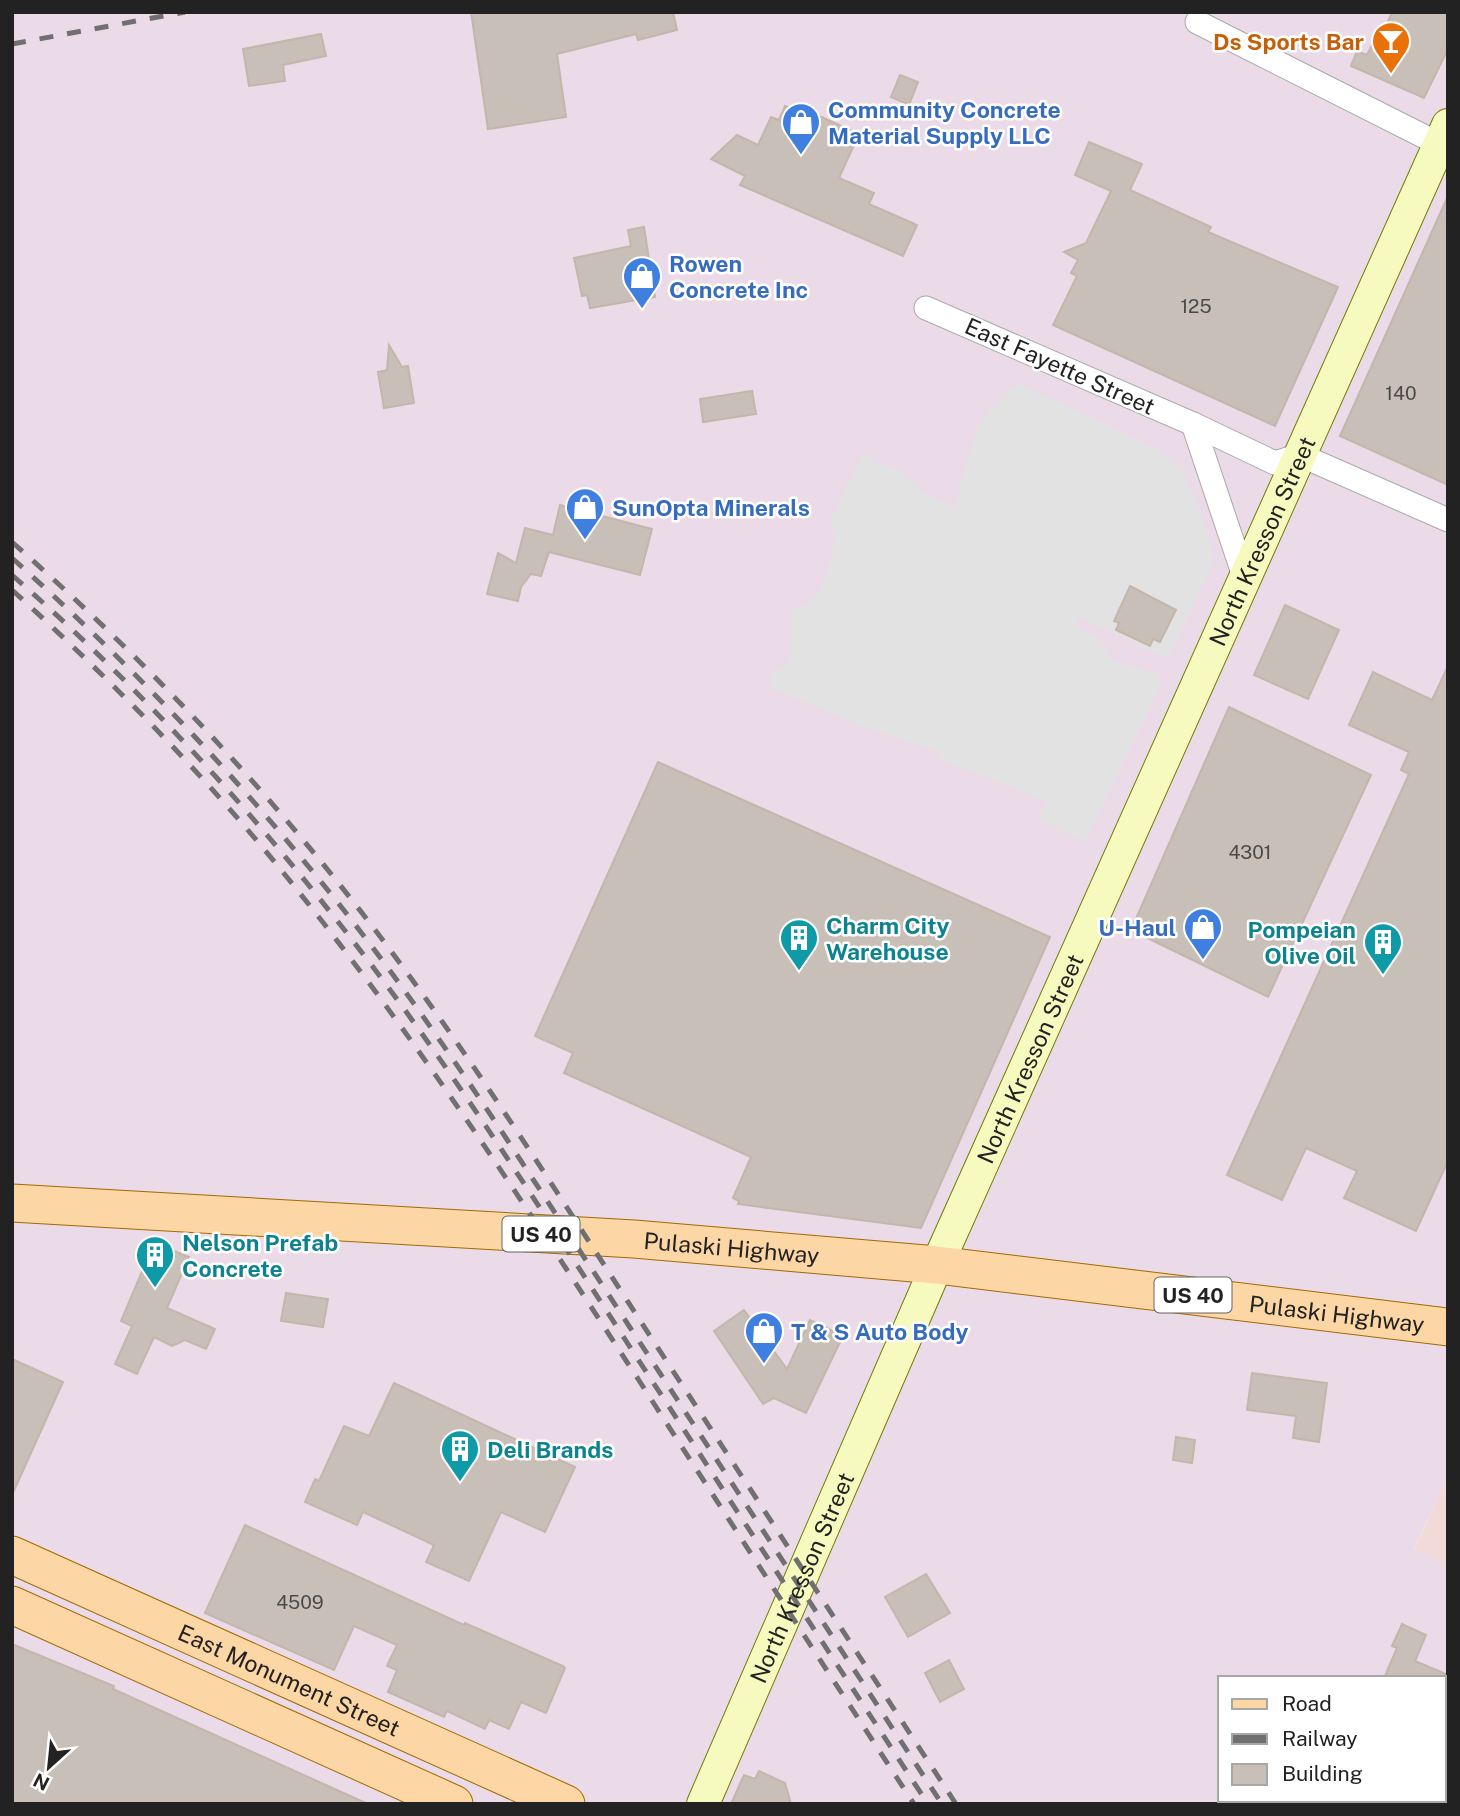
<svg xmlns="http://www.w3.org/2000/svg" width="1460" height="1816" viewBox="0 0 1460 1816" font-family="'Public Sans',sans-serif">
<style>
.commercial{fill:#f2dad9}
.industrial{fill:#ebdbe8;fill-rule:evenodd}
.parking{fill:#e2e2e2;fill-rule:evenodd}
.building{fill:#c7bfb8;stroke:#c4b6ab;stroke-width:2}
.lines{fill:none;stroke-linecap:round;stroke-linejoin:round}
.street-casing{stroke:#a9a9a9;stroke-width:25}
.secondary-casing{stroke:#707d05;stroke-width:34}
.primary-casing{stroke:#a06b00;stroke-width:39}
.street{stroke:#fff;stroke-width:23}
.secondary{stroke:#f7fabf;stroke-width:32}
.primary{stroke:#fcd6a4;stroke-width:37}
.rail{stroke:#707070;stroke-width:5;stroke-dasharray:14 14;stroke-linecap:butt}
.labels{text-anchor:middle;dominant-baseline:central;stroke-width:5;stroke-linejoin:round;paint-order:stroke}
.number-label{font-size:19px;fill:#4b4948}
.shield{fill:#fff;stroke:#646464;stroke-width:2}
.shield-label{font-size:21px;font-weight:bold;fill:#222}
.food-label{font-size:23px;font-weight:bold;fill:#c56008;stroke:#fff;text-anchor:end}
.shop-label{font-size:23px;font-weight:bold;fill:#366cbe;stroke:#fff;text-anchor:start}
.street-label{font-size:23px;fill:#222;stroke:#fff}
.culture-label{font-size:23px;font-weight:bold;fill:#0d838f;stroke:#fff;text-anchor:start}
</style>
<rect width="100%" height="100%" fill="#f2efe9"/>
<!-- commercial -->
<path class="commercial" d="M1448 1476V1565L1414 1550Z"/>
<!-- industrial -->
<path class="industrial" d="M12 12H1448V1476L1414 1549 1448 1565V1804H12ZM1220 1678H1444V1800H1220Z"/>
<!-- parking -->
<path class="parking" d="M1020 384 1155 448 1185 471 1187 484 1195 498 1214 553 1212 566 1168 659 1078 616 1075 625 1099 639 1109 657 1122 664 1158 674 1161 686 1085 842 1037 819 1047 801 946 762 939 758 937 751 864 727 777 690 770 684 769 679 772 674 789 661 792 654 789 647 793 632 791 614 795 609 803 606 813 598 821 587 833 554 835 540 831 519 861 457 864 454 868 456 879 464 888 465 902 472 927 494 957 508 958 493 977 429 991 408 1006 394 1010 388ZM1130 587 1175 610 1160 642 1153 639 1150 646 1116 630 1119 623 1114 620Z"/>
<!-- building -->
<g class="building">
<path d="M471 12H673L677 30 638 40 636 34 557 54 566 117 488 129Z"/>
<path d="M1392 12H1448V49L1424 98 1351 66 1357 51 1367 55 1373 43 1378 45Z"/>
<path d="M321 34 326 56 283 65 285 81 249 86 243 49Z"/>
<path d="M900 75 918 82 909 105 891 97Z"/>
<path d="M785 106 800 113 802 108 859 134 839 178 874 193 869 204 917 225 903 256 740 185 745 176 711 159 737 135 758 145 771 117 779 120Z"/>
<path d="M1089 142 1142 164 1130 190 1211 227 1208 232 1338 287 1275 426 1053 325 1077 276 1071 273 1078 260 1064 252 1086 243 1111 191 1075 175Z"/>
<path d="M1448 196V485L1340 436Z"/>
<path d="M644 227 655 297 590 308 587 295 582 296 574 258 631 246 628 230Z"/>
<path d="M389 345 402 367 408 366 414 403 384 408 378 372 387 370Z"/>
<path d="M752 391 756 414 703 422 700 399Z"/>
<path d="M560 505 652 529 640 575 549 552 541 576 531 574 521 587 518 601 487 594 498 553 516 563 525 528 553 535Z"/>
<path d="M1130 586 1176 610 1160 642 1153 639 1150 646 1116 630 1119 623 1114 621Z"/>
<path d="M1285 605 1339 630 1308 699 1254 675Z"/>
<path d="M1448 666V1161L1416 1231 1344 1198 1357 1171 1306 1148 1282 1200 1227 1175 1409 774 1401 770 1409 752 1349 725 1373 672 1432 700Z"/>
<path d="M1229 707 1371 775 1268 997 1131 930Z"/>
<path d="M658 762 1050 937 921 1228 738 1204 739 1201 733 1198 751 1157 564 1073 573 1053 535 1036Z"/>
<path d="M154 1243 189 1257 167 1308 215 1329 206 1349 185 1340 172 1346 154 1337 137 1374 115 1364 132 1326 121 1321Z"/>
<path d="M286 1293 328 1299 323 1327 281 1321Z"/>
<path d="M744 1310 787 1369 810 1320 843 1336 806 1413 774 1398 763 1404 714 1331Z"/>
<path d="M12 1359 63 1382 12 1495Z"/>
<path d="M1252 1373 1327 1383 1319 1442 1293 1438 1296 1416 1247 1410Z"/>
<path d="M394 1383 575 1467 545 1532 501 1512 469 1581 426 1562 434 1545 363 1512 357 1525 305 1502 315 1479 319 1481 344 1426 369 1436Z"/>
<path d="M1176 1437 1195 1440 1192 1463 1173 1460Z"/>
<path d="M245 1525 464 1625 465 1623 563 1666 565 1668 546 1713 521 1702 509 1729 489 1720 485 1729 447 1711 444 1717 388 1692 397 1670 387 1666 397 1645 354 1626 334 1670 205 1613Z"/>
<path d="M926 1574 950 1613 908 1637 885 1597Z"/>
<path d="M1402 1624 1426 1635 1415 1661 1448 1675V1678H1384L1397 1648 1392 1646Z"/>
<path d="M12 1644 114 1686 113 1689 368 1804H12Z"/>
<path d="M949 1660 964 1689 940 1702 925 1673Z"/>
<path d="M759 1771 785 1783 791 1804H731L744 1775 755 1779Z"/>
</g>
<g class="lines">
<defs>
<g id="street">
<path d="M1197 22 1439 144"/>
<path d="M926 308 1193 424 1275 463 1300 455 1448 520"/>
<path d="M1193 424 1245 579"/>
</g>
<g id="secondary">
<path id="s1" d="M703 1804 937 1265 1448 125"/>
</g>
<g id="primary">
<path id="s2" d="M12 1203 634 1239 937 1265 1448 1327"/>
<path id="s3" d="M12 1555 566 1804"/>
<path d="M12 1605 454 1804"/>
</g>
</defs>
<!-- street casing -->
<use href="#street" class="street-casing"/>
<!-- secondary casing -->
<use href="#secondary" class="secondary-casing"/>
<!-- primary casing -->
<use href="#primary" class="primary-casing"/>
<!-- street -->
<use href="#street" class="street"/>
<!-- secondary -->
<use href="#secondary" class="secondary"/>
<!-- primary -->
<use href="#primary" class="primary"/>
<!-- rail -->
<g class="rail">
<path d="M12 44 185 12"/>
<path d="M12 542C149 663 275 797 385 943 482 1072 568 1210 656 1345 756 1498 856 1651 956 1804"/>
<path d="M12 558C117 652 214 752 303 860 377 948 443 1043 506 1138L942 1804"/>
<path d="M12 575C142 689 258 817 363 954 459 1079 543 1213 628 1344 728 1497 828 1651 928 1804"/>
<path d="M12 590C110 679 203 773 286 876 416 1036 528 1210 640 1382 731 1523 822 1663 914 1804"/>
</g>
</g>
<!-- icons -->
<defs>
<symbol id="bar-pin" viewBox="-11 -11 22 30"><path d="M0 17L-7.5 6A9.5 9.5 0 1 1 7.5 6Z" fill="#e8710a" stroke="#fff"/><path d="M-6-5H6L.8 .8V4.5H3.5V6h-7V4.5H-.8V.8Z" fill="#fff"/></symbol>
<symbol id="shop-pin" viewBox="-11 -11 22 30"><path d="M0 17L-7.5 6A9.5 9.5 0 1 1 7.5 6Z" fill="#3f7fe0" stroke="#fff"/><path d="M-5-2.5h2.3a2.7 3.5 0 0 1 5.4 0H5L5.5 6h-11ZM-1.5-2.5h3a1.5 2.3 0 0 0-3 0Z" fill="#fff"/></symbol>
<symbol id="building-pin" viewBox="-11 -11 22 30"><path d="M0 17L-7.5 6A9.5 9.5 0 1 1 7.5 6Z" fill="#0f9aa8" stroke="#fff"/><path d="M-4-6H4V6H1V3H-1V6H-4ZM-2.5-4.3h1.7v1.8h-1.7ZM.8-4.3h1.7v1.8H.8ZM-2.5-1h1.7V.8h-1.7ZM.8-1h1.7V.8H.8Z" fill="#fff"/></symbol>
</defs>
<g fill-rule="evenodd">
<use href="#bar-pin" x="1369" y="19" width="44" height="60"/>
<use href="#shop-pin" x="779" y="100" width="44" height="60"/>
<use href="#shop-pin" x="620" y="254" width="44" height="60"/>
<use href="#shop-pin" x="563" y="485" width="44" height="60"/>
<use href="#shop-pin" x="1181" y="905" width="44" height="60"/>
<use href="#building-pin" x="777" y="916" width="44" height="60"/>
<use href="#building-pin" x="1361" y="920" width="44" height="60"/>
<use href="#building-pin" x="133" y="1233" width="44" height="60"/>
<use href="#shop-pin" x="742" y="1309" width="44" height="60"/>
<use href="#building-pin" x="438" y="1427" width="44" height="60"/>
</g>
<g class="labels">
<!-- number labels -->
<g class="number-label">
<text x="1196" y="306">125</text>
<text x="1401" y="393">140</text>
<text x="1250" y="852">4301</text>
<text x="300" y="1602">4509</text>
</g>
<!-- shield labels -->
<g class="shield">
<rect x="502.5" y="1216.5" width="77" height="35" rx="5"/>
<rect x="1154.5" y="1277.5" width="77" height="35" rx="5"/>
</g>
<g class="shield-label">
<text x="541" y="1234">US 40</text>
<text x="1193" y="1295">US 40</text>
</g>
<!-- food labels -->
<g class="food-label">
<text x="1364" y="41">Ds Sports Bar</text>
</g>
<!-- shop labels -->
<g class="shop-label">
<text x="828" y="109">Community Concrete<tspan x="828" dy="26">Material Supply LLC</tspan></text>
<text x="669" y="263">Rowen<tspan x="669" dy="26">Concrete Inc</tspan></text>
<text x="612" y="507">SunOpta Minerals</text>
<text x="1176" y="927" text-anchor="end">U-Haul</text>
<text x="791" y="1331">T &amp; S Auto Body</text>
</g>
<!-- street labels -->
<g class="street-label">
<text transform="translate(1060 366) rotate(24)">East Fayette Street</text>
<text stroke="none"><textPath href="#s1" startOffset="1381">North Kresson Street</textPath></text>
<text stroke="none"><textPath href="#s1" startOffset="814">North Kresson Street</textPath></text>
<text stroke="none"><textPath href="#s2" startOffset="721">Pulaski Highway</textPath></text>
<text stroke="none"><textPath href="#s2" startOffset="1330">Pulaski Highway</textPath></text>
<text stroke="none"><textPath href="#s1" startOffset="247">North Kresson Street</textPath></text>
<text stroke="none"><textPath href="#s3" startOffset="304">East Monument Street</textPath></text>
</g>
<!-- culture labels -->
<g class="culture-label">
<text x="826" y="925">Charm City<tspan x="826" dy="26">Warehouse</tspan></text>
<text x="1356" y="929" text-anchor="end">Pompeian<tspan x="1356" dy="26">Olive Oil</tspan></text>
<text x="182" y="1242">Nelson Prefab<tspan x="182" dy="26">Concrete</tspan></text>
<text x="487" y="1449">Deli Brands</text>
</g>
</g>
<!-- border -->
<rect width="1460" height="1816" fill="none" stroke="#222222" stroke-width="28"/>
<!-- legend -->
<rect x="1218" y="1676" width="228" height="126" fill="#ffffff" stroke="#a7a7a7" stroke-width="2"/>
<rect x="1232" y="1699" width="35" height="10" fill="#fcd6a4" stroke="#a7a7a7" stroke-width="2"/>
<text x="1282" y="1711" font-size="21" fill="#222222">Road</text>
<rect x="1232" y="1734" width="35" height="10" fill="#707070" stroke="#a7a7a7" stroke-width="2"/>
<text x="1282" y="1746" font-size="21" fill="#222222">Railway</text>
<rect x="1232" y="1764" width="35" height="21" fill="#c7bfb8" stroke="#a7a7a7" stroke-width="2"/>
<text x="1282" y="1781" font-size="21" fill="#222222">Building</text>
<!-- north arrow -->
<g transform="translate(49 1767) rotate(207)" stroke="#ffffff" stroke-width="5" paint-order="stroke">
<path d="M0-5L12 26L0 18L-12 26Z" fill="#222222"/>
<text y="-10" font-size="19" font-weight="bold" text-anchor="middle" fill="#222222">N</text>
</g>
</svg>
